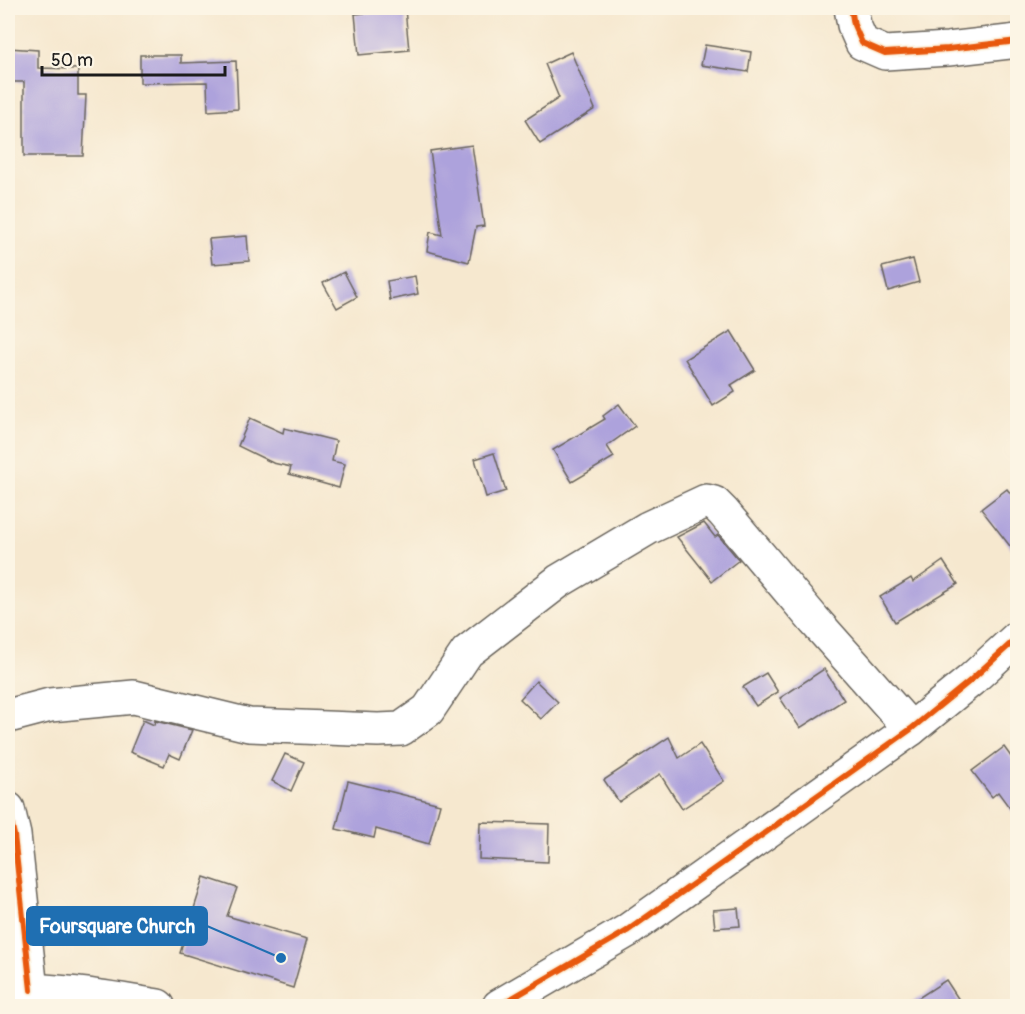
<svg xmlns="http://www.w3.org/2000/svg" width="1025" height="1014" viewBox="0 0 1025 1014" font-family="Pangolin,sans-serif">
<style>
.building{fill:#ada2dc}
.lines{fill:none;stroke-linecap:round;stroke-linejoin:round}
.minor-casing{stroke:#68635b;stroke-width:36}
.minor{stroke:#fff;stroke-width:33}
.cycleway-casing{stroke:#fcf5e5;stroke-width:10}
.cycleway{stroke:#e8590c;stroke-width:6}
.leader{fill:none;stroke:#1f6fb2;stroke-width:2}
.callout-dot{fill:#1f6fb2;stroke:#fcf5e5;stroke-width:2}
.callout{fill:#1f6fb2;stroke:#1f6fb2;stroke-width:2}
.callout-label{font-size:20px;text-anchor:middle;font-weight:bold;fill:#fff}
</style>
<rect width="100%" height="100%" fill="#fcf5e5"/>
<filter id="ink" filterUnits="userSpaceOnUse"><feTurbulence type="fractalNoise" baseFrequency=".0167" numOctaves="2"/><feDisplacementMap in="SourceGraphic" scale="12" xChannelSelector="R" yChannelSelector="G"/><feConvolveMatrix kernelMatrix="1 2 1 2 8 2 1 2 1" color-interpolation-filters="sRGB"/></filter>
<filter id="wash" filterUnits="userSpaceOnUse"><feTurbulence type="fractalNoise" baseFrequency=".008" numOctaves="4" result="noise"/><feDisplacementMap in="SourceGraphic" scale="24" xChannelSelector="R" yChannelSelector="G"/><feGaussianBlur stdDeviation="1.35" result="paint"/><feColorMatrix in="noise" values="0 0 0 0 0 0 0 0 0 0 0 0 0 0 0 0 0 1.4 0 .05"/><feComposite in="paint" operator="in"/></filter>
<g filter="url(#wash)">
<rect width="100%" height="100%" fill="#f6e8cf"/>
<g id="blocks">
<!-- building -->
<g class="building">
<path d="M405 9 409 50 359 55 355 14Z"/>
<path d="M705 45 751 52 748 72 701 65Z"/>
<path d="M8 48 38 50V68L78 69V95H86L83 156H24V82H8Z"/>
<path d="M571 52 595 109 540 144 525 120 559 98 545 64Z"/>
<path d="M140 55H181V63L236 61 238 109 208 111 207 82 140 83Z"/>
<path d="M472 145 484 226 476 227 469 262 427 251 430 232 442 235 430 151Z"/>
<path d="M247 236 249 261 212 264 209 239Z"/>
<path d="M913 259 919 282 888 291 882 267Z"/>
<path d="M344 272 357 297 337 308 323 283Z"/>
<path d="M415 276 418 294 390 300 387 281Z"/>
<path d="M731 331 755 370 731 385 735 392 713 406 685 359Z"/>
<path d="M619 404 635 426 607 446 614 457 572 482 553 450 605 419 603 416Z"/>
<path d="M250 418 283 433 284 428 336 441 332 461 345 464 339 488 289 474 291 467 273 463 238 446Z"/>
<path d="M494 453 506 491 486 497 475 459Z"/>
<path d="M1007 489 1017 502V555L981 509Z"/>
<path d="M704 523 715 537 718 535 739 560 712 581 677 537Z"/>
<path d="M943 561 958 584 895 622 880 597 911 578 913 582Z"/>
<path d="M824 669 844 700 800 728 780 698Z"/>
<path d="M766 673 778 692 756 706 743 687Z"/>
<path d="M536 681 558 702 541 719 520 699Z"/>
<path d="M143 720 154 725 155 721 192 730 180 759 169 754 164 766 130 752Z"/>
<path d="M669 737 679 758 700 744 724 781 682 809 660 774 619 802 604 780Z"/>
<path d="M1004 747 1017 765V818L998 792 992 797 972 771Z"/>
<path d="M285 754 304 762 291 791 272 781Z"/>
<path d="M348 781 440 804 429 844 376 829 374 838 336 829Z"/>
<path d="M480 822 549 824 548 862 479 859Z"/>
<path d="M204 877 237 888 227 916 307 939 293 988 180 953Z"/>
<path d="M738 908 740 926 715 928 713 910Z"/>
<path d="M946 980 963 1006H906Z"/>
</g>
</g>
</g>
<g filter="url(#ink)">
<use href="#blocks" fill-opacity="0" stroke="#68635b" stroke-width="1.5"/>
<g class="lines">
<defs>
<g id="minor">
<path d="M851 8 854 25 862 43 885 53 948 49 1018 41"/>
<path d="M8 716 50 705 134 697 249 725 378 730 401 729 428 710 467 652 559 581 648 528 706 501 714 503 723 512 814 620 911 729"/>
<path d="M8 809 14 835 31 990"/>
<path d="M8 990C59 989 108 998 158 1006"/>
<path d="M499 1006 627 931 911 729 971 680 1018 637"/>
</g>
</defs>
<!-- minor casing -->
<use href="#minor" class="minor-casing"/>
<!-- minor -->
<use href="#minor" class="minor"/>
<defs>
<g id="cycleway">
<path d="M851 8 854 25 862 43 885 53 948 49 1018 41"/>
<path d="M8 809 14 835 31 990"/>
<path d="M499 1006 627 931 911 729 971 680 1018 637"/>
</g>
</defs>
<!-- cycleway casing -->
<use href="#cycleway" class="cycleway-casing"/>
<!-- cycleway -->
<use href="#cycleway" class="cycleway"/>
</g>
</g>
<!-- callouts -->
<path class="leader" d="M281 958L207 926"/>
<circle class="callout-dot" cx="281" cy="958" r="6"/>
<rect class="callout" x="27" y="907" width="180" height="38" rx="6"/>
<g class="callout-label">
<text x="117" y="933">Foursquare Church</text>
</g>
<!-- margin -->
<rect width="1025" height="1014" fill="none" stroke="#fcf5e5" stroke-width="30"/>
<!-- scale -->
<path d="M42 66v9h183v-9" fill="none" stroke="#1c1c1c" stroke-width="3"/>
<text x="51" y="66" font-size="18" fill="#1c1c1c" stroke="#fcf5e5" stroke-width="4.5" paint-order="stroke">50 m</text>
</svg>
